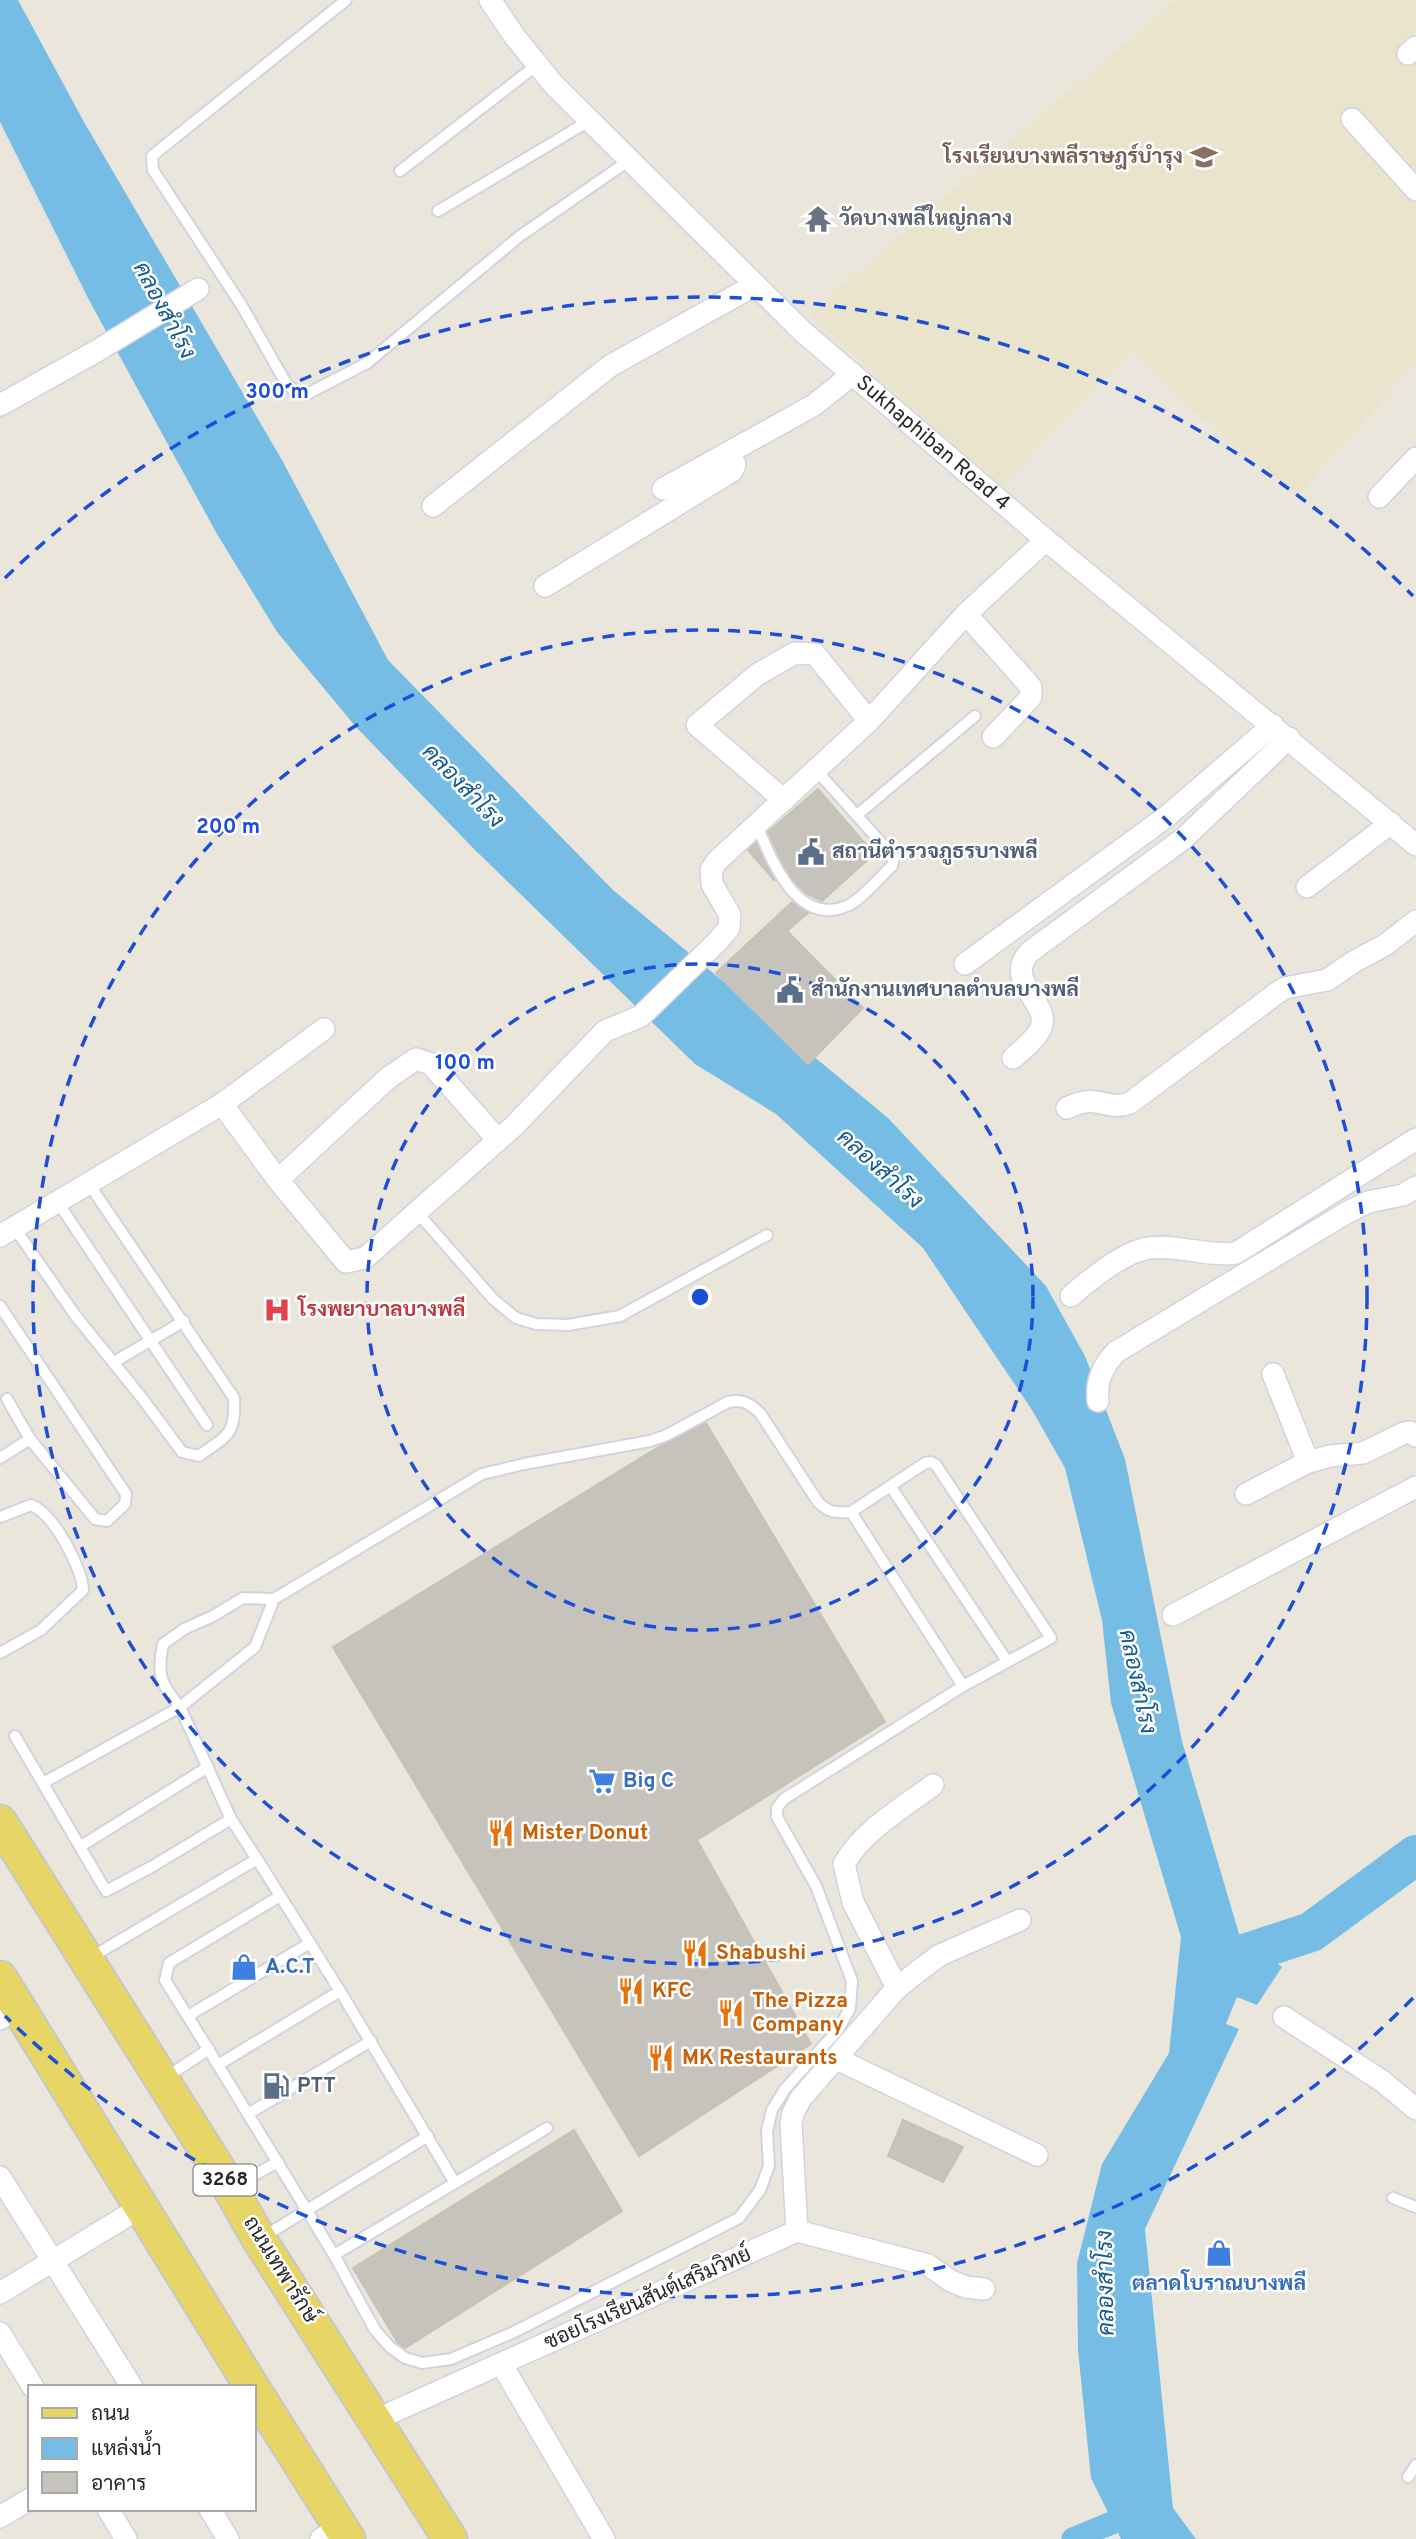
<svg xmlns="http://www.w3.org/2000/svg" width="1416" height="2539" viewBox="0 0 1416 2539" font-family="Overpass,Sarabun,sans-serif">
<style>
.education{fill:#ebe4cc}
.water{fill:#76bde6}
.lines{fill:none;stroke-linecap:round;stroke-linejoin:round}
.canal{stroke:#76bde6;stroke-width:23}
.river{stroke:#76bde6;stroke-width:40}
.building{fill:#c6c2bc;stroke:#c6c2b6;stroke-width:2}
.service-casing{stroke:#d1d3e1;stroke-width:14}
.minor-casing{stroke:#d1d3e1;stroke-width:24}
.primary-casing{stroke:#c7c7c7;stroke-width:37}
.service{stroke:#fff;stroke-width:10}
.minor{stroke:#fff;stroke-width:21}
.primary{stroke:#e7d565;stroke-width:33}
.ring{fill:none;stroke:#1d4ed8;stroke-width:3.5;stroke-dasharray:12 9}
.labels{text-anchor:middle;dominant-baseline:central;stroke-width:5;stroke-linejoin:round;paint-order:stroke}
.shield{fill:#fff;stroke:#696969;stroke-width:2}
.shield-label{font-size:19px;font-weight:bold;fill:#292929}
.education-label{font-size:21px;font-weight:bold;fill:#785e54;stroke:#fff;text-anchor:end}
.worship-label{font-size:21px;font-weight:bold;fill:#5b616d;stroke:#fff;text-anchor:start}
.street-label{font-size:21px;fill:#292929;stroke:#fff}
.service-label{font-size:21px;font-weight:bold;fill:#4e5e75;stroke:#fff;text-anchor:start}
.health-label{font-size:21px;font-weight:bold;fill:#be3a42;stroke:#fff;text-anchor:start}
.shop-label{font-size:21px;font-weight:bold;fill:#366cbe;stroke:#fff;text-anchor:start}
.food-label{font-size:21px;font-weight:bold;fill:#c56008;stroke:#fff;text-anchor:start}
.water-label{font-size:23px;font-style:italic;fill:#165b90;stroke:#fff}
.centre{fill:#1d4ed8;stroke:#fff;stroke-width:3.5}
.ring-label{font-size:21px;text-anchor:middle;font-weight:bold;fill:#1d4ed8;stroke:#fff;stroke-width:5;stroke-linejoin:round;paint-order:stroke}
</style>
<rect width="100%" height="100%" fill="#ebe6dc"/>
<!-- education -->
<path class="education" d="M1176 0H1416V363L1298 495 1182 402 1132 351 999 488 809 314Z"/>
<!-- water -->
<path class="water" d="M0 0H18L84 122 282 460 388 660 613 890 888 1118 1046 1286 1085 1356 1125 1459 1182 1741 1240 1937 1282 1967 1257 2005 1237 1997 1226 2024 1239 2029 1145 2229 1173 2508 1196 2539H1121L1091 2478 1078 2350 1077 2263 1102 2164 1169 2053 1181 1937 1111 1703 1102 1620 1065 1468 1032 1410 923 1248 776 1114 695 1064 473 848 356 727 277 632 217 534 90 302 0 122Z"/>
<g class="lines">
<!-- canal -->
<path class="canal" d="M1073 2539 1136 2513"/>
<!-- river -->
<path class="river" d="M1205 1967 1311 1932 1416 1855"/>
</g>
<!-- building -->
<g class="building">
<path d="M818 789 874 854 822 901 806 893 795 882 785 868 768 832Z"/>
<path d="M756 843 763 859 775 881 748 850Z"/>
<path d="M792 902 808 913 787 931 863 1008 808 1064 716 973Z"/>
<path d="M706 1423 885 1722 697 1840 811 2044 639 2156 333 1647 660 1446Z"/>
<path d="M903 2120 963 2147 943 2182 888 2156Z"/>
<path d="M574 2130 622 2211 405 2348 398 2343 353 2268Z"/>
</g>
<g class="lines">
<defs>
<g id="service">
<path d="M346 0 152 156 153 170 242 306 286 383 296 392 307 394 367 363 520 236 631 159"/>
<path d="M400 171 537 65"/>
<path d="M438 211 589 121"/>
<path d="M857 815 975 716"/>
<path d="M757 825C771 861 798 927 847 906 861 900 880 877 892 866L894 857 816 770"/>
<path d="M57 1201 207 1425"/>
<path d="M417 1212 493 1299 516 1318 536 1324 568 1325 620 1316 767 1235"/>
<path d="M14 1227 75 1315 142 1398 182 1452 199 1456C227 1435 236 1436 234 1398L89 1184"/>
<path d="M0 1306 126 1494 125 1504 107 1521 95 1519 30 1439 7 1399"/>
<path d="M114 1362 184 1321"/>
<path d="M0 1458 30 1439"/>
<path d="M891 1487 1007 1661"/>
<path d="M851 1512 925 1463 931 1462 936 1465 1051 1638 963 1686"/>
<path d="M0 1517 31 1505C53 1513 82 1567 83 1590L41 1630 0 1653"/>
<path d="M15 1736 106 1891 153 1866 231 1819"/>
<path d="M43 1783 180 1707C160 1683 157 1675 163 1644L184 1629 213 1616 243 1598 274 1599"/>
<path d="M81 1846 208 1767"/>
<path d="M280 1896 169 1963 165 1980 218 2065 340 1991"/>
<path d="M90 1958 257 1859 231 1819 180 1707 255 1647 274 1599 482 1474 524 1464 650 1441 667 1435 728 1402C742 1399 749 1403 760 1413L818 1502C829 1513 836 1513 851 1512L963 1686 784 1799 777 1808V1817L816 1886 852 1981 850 2008 838 2030 785 2089 772 2110 767 2131 769 2166 760 2190 739 2218 514 2332 451 2359 422 2363 405 2358 390 2347 375 2330 334 2255 455 2183 340 1991 257 1859"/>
<path d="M188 2016 310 1943"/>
<path d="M218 2065 334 2255"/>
<path d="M165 2078 209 2049"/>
<path d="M248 2114 371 2041"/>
<path d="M455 2183 547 2128"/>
<path d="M234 2186 278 2162"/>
<path d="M1393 2198 1416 2207"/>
<path d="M263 2237 428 2136"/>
<path d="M1408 2477 1416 2465"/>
</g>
<g id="minor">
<path id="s1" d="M490 0 515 37 554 85 802 331 1046 540 1416 845"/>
<path d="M1408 54 1416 47"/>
<path d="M1352 119 1416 190"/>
<path d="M0 405 95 352 198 289"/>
<path d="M663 489 814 405 853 374"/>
<path d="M1379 497 1416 458"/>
<path d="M433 506 610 366 755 285"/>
<path d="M545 586 732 471 735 465 730 452"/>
<path d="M966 614 1031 687V697L993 737"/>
<path d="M784 800 697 725 758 674 795 653 815 654 869 721"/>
<path d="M1307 887 1391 823"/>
<path d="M965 964 1166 817 1273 725"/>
<path d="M1013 1058C1022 1050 1034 1041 1040 1030 1054 1003 1000 981 1031 951L1183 839 1289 738"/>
<path d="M222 1104 278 1180 346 1262 365 1258 514 1126 605 1031 641 1016 716 943 729 928 730 915 712 884 711 870 717 861 869 721 966 614 1046 540"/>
<path d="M1067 1108C1099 1092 1105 1112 1130 1103L1277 993 1285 988 1327 980 1355 961 1385 945 1416 921"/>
<path d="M278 1180 388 1078 416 1059 431 1064 498 1140"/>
<path d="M0 1236 222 1104 324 1029"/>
<path d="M1071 1296C1089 1280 1125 1251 1149 1248 1178 1244 1207 1257 1236 1253L1416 1139"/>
<path d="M1273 1374 1308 1462"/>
<path d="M1098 1401C1096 1381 1102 1367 1116 1352L1346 1213 1368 1202 1403 1195 1416 1187"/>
<path d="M1246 1494 1308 1462 1330 1456 1363 1453 1404 1433 1410 1432 1416 1436"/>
<path d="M1173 1615 1416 1487"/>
<path d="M897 1988 853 1902 844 1864C863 1830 903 1808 933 1785"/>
<path d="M1284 2017 1382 2081 1416 2109"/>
<path d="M0 2019 19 2008"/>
<path d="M837 2059 1037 2155"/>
<path d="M0 2177 132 2387"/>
<path d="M797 2231 791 2124 793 2113 801 2098 897 1988 921 1969 940 1955 1020 1920"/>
<path d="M0 2293 143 2206"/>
<path d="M0 2333 33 2387"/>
<path d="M502 2365 604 2539"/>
<path d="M375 2420 797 2231 928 2265 951 2281 966 2287 984 2289"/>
<path d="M108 2509 126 2539"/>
<path d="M210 2509 228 2539"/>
<path d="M0 2517 30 2499"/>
<path d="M321 2539 340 2526"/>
</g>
<g id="primary">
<path d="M0 1822 230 2188 259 2239 450 2539"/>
<path d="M0 1978 252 2387"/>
<path d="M254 2390 348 2539"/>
</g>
</defs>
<!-- service casing -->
<use href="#service" class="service-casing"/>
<!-- minor casing -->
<use href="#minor" class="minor-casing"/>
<!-- primary casing -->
<use href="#primary" class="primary-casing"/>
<!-- service -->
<use href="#service" class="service"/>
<!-- minor -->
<use href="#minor" class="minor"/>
<!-- primary -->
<use href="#primary" class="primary"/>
</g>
<!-- distance rings -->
<g class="ring">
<circle cx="700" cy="1297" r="333"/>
<circle cx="700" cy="1297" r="667"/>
<path d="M1413 1998A1000 1000 0 0 1 5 2016M5 578A1000 1000 0 0 1 1413 596"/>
</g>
<!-- icons -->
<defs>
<symbol id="school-bare" viewBox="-9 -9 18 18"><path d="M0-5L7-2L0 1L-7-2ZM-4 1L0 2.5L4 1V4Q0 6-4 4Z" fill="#8d6e63" stroke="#fff" stroke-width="2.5" paint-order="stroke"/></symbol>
<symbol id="temple-bare" viewBox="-9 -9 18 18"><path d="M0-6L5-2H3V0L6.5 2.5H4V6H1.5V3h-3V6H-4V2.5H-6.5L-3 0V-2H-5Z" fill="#6b7280" stroke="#fff" stroke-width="2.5" paint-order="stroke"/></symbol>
<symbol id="civic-bare" viewBox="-9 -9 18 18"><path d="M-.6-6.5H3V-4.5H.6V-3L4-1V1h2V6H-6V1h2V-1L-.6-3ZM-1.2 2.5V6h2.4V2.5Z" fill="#5c6f8a" stroke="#fff" stroke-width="2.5" paint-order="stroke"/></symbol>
<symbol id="hospital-bare" viewBox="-9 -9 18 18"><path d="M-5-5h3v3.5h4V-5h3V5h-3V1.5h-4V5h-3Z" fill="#e0444e" stroke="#fff" stroke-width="2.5" paint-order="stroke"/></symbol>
<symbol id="supermarket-bare" viewBox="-9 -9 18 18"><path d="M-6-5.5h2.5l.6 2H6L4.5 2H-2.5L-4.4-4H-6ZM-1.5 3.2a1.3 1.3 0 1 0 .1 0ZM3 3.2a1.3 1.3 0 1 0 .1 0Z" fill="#3f7fe0" stroke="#fff" stroke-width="2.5" paint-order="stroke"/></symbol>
<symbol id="restaurant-bare" viewBox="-9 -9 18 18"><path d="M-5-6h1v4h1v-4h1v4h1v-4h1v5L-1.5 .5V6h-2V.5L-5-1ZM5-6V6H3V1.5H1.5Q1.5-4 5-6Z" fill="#e8710a" stroke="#fff" stroke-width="2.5" paint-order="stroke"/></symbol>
<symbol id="shop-bare" viewBox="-9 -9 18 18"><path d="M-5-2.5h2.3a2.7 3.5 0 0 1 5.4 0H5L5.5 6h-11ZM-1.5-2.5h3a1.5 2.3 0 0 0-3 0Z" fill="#3f7fe0" stroke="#fff" stroke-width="2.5" paint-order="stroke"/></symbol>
<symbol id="fuel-bare" viewBox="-9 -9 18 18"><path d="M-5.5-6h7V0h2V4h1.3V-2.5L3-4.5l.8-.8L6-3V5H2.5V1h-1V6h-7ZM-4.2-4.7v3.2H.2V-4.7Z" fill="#5c6f8a" stroke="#fff" stroke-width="2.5" paint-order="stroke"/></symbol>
</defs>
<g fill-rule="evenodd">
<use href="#school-bare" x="1185" y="138" width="38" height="38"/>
<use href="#temple-bare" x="799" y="200" width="38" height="38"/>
<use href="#civic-bare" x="792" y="833" width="38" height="38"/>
<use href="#civic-bare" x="771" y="971" width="38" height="38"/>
<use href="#hospital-bare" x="258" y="1291" width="38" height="38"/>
<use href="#supermarket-bare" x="583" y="1762" width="38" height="38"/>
<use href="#restaurant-bare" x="482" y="1814" width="38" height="38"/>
<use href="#restaurant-bare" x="676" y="1934" width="38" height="38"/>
<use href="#shop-bare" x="225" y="1948" width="38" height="38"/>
<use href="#restaurant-bare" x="612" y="1972" width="38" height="38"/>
<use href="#restaurant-bare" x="712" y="1994" width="38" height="38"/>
<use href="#restaurant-bare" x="642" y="2039" width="38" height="38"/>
<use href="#fuel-bare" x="257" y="2067" width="38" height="38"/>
<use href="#shop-bare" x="1200" y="2234" width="38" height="38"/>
</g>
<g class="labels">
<!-- shield labels -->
<rect class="shield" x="193.5" y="2164.5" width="63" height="31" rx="5"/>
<g class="shield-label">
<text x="225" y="2180">3268</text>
</g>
<!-- education labels -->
<g class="education-label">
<text x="1183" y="157">โรงเรียนบางพลีราษฎร์บำรุง</text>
</g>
<!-- worship labels -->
<g class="worship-label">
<text x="839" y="219">วัดบางพลีใหญ่กลาง</text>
</g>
<!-- street labels -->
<g class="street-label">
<text stroke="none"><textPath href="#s1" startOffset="628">Sukhaphiban Road 4</textPath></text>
<text transform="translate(280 2270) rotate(58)">ถนนเทพารักษ์</text>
<text transform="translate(648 2299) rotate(-24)">ซอยโรงเรียนสันต์เสริมวิทย์</text>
</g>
<!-- service labels -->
<g class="service-label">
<text x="832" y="852">สถานีตำรวจภูธรบางพลี</text>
<text x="811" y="990">สำนักงานเทศบาลตำบลบางพลี</text>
<text x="297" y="2086">PTT</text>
</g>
<!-- health labels -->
<g class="health-label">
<text x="298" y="1310">โรงพยาบาลบางพลี</text>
</g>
<!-- shop labels -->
<g class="shop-label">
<text x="623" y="1781">Big C</text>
<text x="265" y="1967">A.C.T</text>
<text x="1219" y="2284" text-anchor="middle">ตลาดโบราณบางพลี</text>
</g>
<!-- food labels -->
<g class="food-label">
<text x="522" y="1833">Mister Donut</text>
<text x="716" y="1953">Shabushi</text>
<text x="652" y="1991">KFC</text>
<text x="752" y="2001">The Pizza<tspan x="752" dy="24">Company</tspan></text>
<text x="682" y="2058">MK Restaurants</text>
</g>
<!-- water labels -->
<g class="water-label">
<text transform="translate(163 311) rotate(62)">คลองสำโรง</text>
<text transform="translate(462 787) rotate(46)">คลองสำโรง</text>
<text transform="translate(879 1170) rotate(42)">คลองสำโรง</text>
<text transform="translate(1136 1682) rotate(78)">คลองสำโรง</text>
<text transform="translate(1107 2283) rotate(-91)">คลองสำโรง</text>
</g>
</g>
<circle cx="700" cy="1297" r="10" class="centre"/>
<g class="ring-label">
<text x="277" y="398">300 m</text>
<text x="228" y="833">200 m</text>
<text x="465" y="1069">100 m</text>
</g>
<!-- legend -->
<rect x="28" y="2385" width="228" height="126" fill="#ffffff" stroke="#a9a9a9" stroke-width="2"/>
<rect x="42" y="2408" width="35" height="10" fill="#e7d565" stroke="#a9a9a9" stroke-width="2"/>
<text x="91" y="2420" font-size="21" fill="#292929">ถนน</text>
<rect x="42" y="2438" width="35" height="21" fill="#76bde6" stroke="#a9a9a9" stroke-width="2"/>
<text x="91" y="2455" font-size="21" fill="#292929">แหล่งน้ำ</text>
<rect x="42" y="2472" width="35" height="21" fill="#c6c2bc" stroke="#a9a9a9" stroke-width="2"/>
<text x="91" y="2490" font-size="21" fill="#292929">อาคาร</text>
</svg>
